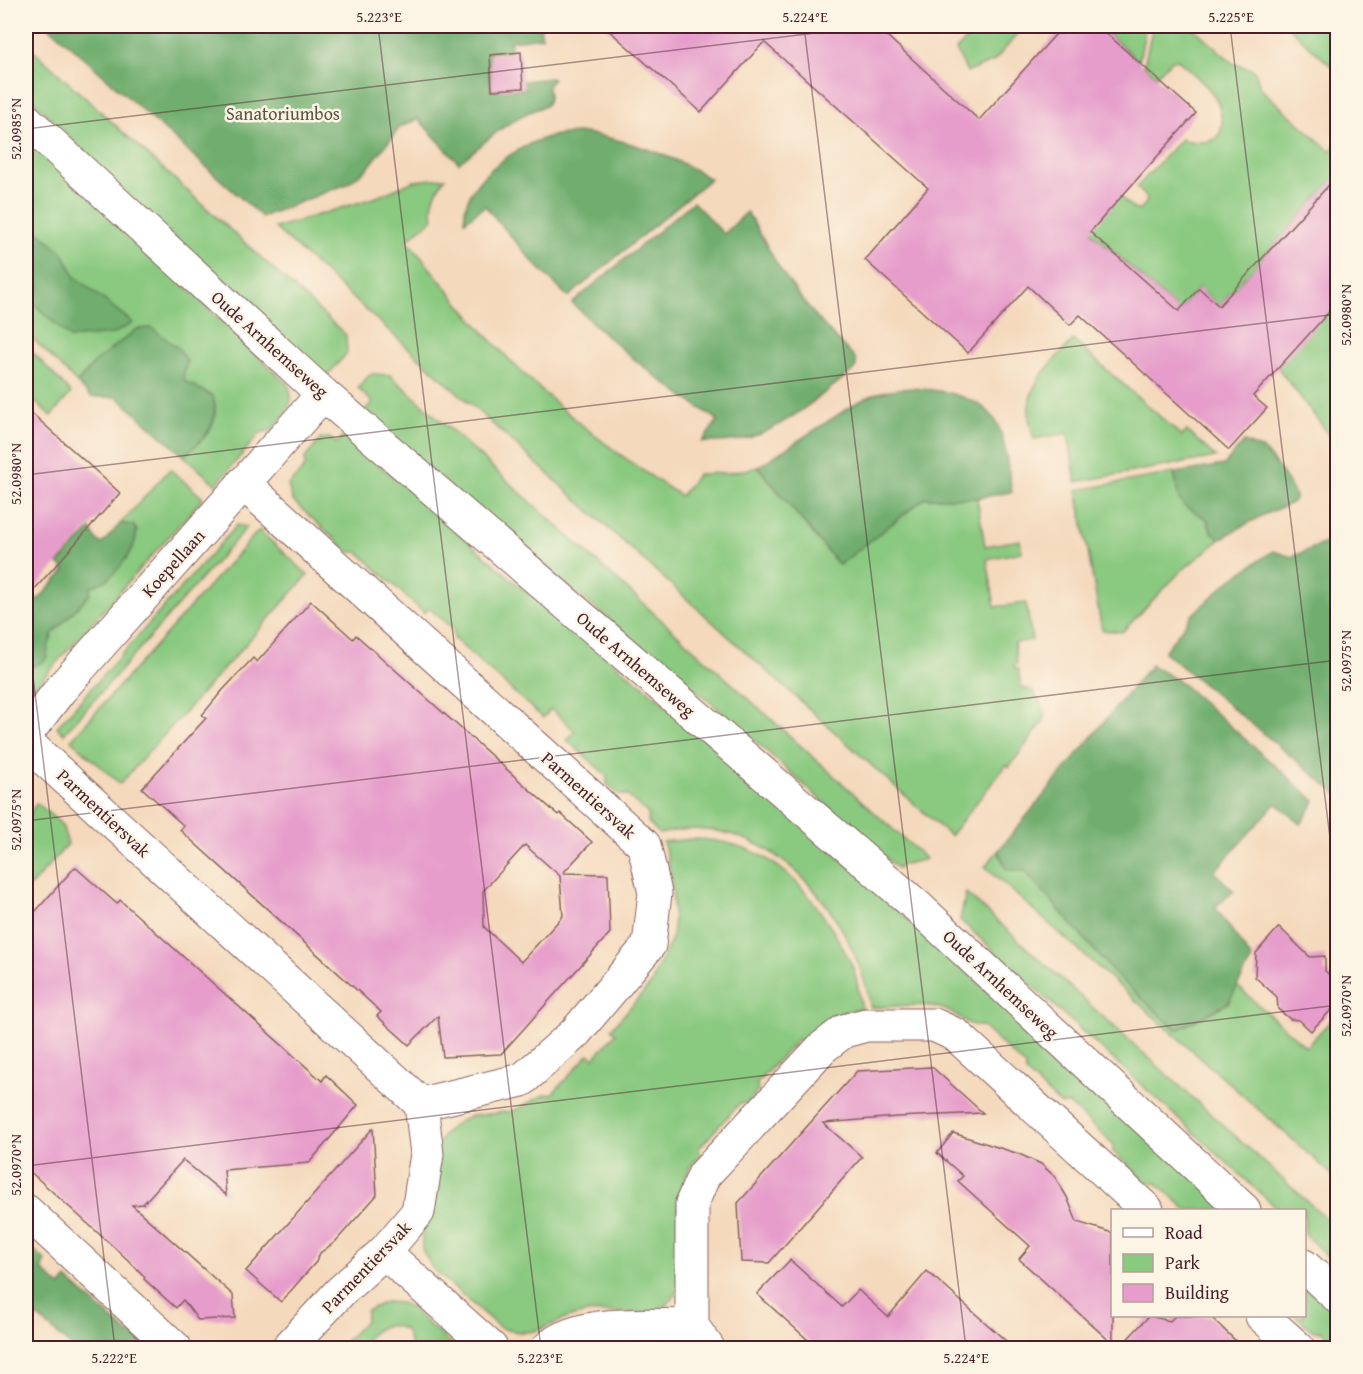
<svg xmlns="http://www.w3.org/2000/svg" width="1363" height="1374" viewBox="0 0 1363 1374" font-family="'Gentium Book Plus',serif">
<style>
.green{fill:#8ac980;stroke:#6a7456;stroke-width:1.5}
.forest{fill:#6fad6e;stroke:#5c664c;stroke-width:1.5}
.building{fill:#e69dcb;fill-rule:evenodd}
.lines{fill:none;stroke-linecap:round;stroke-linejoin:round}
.minor-casing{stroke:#86605e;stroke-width:35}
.minor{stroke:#fff;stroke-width:33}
.ticks{fill:none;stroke:#4a1f2b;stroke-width:1.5;stroke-opacity:0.45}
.labels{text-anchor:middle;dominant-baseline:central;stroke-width:5;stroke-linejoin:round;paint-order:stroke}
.park-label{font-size:18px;fill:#5d5244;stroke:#fcf5e5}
.street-label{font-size:18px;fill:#4a1f2b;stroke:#fcf5e5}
.neatline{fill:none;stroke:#4a1f2b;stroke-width:2}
.ticks-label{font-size:15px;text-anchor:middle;fill:#4a1f2b}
</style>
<rect width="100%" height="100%" fill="#fcf5e5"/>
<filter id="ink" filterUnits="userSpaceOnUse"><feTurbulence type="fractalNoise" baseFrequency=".0167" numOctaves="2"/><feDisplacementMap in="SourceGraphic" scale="12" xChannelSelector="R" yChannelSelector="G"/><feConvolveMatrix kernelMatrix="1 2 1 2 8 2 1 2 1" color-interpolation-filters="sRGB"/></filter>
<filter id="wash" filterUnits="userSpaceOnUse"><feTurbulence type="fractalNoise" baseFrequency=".008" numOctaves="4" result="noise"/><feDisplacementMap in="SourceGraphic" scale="24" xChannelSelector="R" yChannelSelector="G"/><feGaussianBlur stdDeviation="1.35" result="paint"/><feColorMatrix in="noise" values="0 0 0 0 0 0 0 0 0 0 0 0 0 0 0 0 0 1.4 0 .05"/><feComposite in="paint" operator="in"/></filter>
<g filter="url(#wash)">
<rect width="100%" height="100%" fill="#f4d9bc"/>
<!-- green -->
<g class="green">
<path d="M980 26H1025L994 61 967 72 956 50Z"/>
<path d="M1099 26H1146L1139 61Z"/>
<path d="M1153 26H1191L1234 64 1252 69 1256 74 1260 88 1330 151 1337 143V176L1219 306 1199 288 1179 311 1086 227 1119 196 1135 210H1140L1146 203 1147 198 1137 187 1181 139C1202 145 1227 145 1221 115 1220 109 1219 102 1215 97 1206 83 1190 71 1178 60H1172L1156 76 1144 65Z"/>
<path d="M1287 26H1337V71Z"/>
<path d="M26 44 346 335 347 353 326 377 130 197 26 94Z"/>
<path d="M26 133 288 385C298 404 282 417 271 431L261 432 216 485 184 456C195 446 213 433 215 416 216 410 214 402 213 396L186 382 137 329 96 361 77 383 26 332V296L70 338 132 323 75 277 63 253 39 232 26 227Z"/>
<path d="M445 178C435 192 430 202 433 219L407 240C445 286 482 334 525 375 573 421 626 461 681 496L698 474 728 473 758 467 839 565 925 498H977L985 546 1020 540 1022 552 987 559 995 607 1026 603 1032 640 1014 643 1017 664H1014L1015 669H1018L1021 687 1033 691 1045 712 1044 721 1009 767 1006 765 950 836 275 228 377 197 414 181Z"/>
<path d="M1337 302V445L1278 368Z"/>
<path d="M1073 340 1182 436 1187 431 1216 457 1076 482 1068 433 1034 439C1032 431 1029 423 1029 416 1025 384 1054 361 1073 340Z"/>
<path d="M26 345 71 393 51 416 26 393Z"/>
<path d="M370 374 390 375 926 859 901 865 898 869 733 721 446 486 364 412 372 402 358 388Z"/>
<path d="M345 435 550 612 647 689 752 779 1231 1210H1187L1156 1183H1149L1113 1152V1144L1069 1104 1061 1105 1026 1073 1025 1066 982 1026C969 1028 956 1013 943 1009 922 1002 894 1007 871 1008 854 912 767 805 659 834L648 822V814L627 795H620L607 785V776L567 740 575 731 551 709 543 718 454 639 453 629 429 608 424 613 358 552H349L293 501 288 486 305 467V458L321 439 329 438 337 443Z"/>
<path d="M170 469 203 498 26 697V669L44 661 47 656 48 647 53 633 90 594V587L114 570 122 561 133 548 137 530 133 525 120 524Z"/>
<path d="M1174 473C1180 507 1178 501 1207 519L1208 525 1218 537 1222 538 1180 572 1122 632 1102 630 1077 490Z"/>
<path d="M237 525 247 527 64 734 57 727Z"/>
<path d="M259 530 308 575 120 784 71 740Z"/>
<path d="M37 803 62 825 68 844 26 891C25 867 19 822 37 803Z"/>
<path d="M693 839C760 840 800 876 833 931 840 943 848 955 853 968 858 981 859 996 862 1009 837 1010 820 1022 804 1040H797L757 1083 758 1091 747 1103 739 1104 699 1148 701 1155 690 1167 678 1194 679 1287C675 1296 671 1303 662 1308 645 1316 608 1311 588 1313 551 1317 539 1343 499 1327L433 1269 422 1249V1230L436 1148 446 1131 462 1120 471 1116 513 1111 544 1095 552 1094 589 1054 594 1058 616 1033 611 1029 653 982C652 973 667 953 671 940 677 917 671 864 663 842Z"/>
<path d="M998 851 1007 869 1025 871 1117 976 1177 1030 1228 1003 1237 986 1306 1047 1337 1014V1179L985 867Z"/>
<path d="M966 893 1337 1228V1267L1305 1234 1304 1210H1279L960 920Z"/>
<path d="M1305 1281 1337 1312V1345L1322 1331H1313L1296 1316H1304Z"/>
<path d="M385 1302 402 1303 410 1308 456 1348H412L405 1330C381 1318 374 1332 358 1348H339L366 1320V1311Z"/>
</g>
<!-- forest -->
<g class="forest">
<path d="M48 26H540L542 37 510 41 512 51 489 53 491 91 525 89 524 81 551 78 553 80 548 86 549 99 546 106C508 117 489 140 459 163L418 119 400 127 368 168 347 184 262 217Z"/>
<path d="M585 133C629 141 672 154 710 179L568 297 534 263 485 206 465 221C460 183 516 146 548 137 560 134 572 133 585 133Z"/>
<path d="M693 202 724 234 747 212C759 231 769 250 780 269 802 302 827 331 855 358 857 364 857 366 853 371 822 394 785 428 748 438 733 442 718 442 702 442L718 420C665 386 617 348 572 303Z"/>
<path d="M26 227 39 232 63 253 75 277 133 323 113 334 70 338 26 296Z"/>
<path d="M152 328 179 349 187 361 183 378 186 382 213 396C221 424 204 439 184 456L117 397H91L77 383 96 361 137 329Z"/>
<path d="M903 388C930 388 980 394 995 420 1006 438 1008 472 1012 492L977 498H925L839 565 758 467 856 403 877 393Z"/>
<path d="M1244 442 1264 450 1284 475 1295 495V499L1292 503 1263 515 1222 538 1218 537 1212 532 1207 519 1184 506 1179 500 1174 473 1224 465Z"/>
<path d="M120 524 133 525C145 540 119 569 108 579 103 583 96 585 90 587V594L53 633 48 647 47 656 43 662 26 669V599L30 593 38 600 65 570 58 564 91 529 95 538 102 544Z"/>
<path d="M1337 538V794L1164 652 1191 616 1230 580 1273 551 1292 557Z"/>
<path d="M1151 665 1179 681 1315 801 1301 824 1276 803 1214 872 1234 891 1215 907 1252 959 1228 1003 1177 1030 1117 976 1025 871 1007 870 998 851Z"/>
<path d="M26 1242 46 1261 41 1269 60 1287 67 1279 129 1334H137L153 1348H73L26 1306Z"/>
</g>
<g id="blocks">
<!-- building -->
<g class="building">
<path d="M604 26H876L979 120 1063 26H1098L1196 113 1090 232 1179 311 1199 288 1219 306 1338 175V302L1253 396 1267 408 1229 450 1080 315 1070 325 1028 286 968 353 865 260 928 188 764 42 701 112Z"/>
<path d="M521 52 523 88 492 90 490 55Z"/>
<path d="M26 408 120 493 26 599Z"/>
<path d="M311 601 353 639 356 635 558 815 560 813 592 842 563 873 608 874 610 933 501 1054 443 1057 438 1016 409 1045 377 1016 381 1012 190 839 180 830 184 826 142 788 206 718 202 715 222 691 253 658 257 662ZM525 845 560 876 563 916 521 962 484 927 483 891Z"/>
<path d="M75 867 117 904 120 900 322 1081 326 1075 358 1105 309 1163 224 1170 226 1195 183 1160 143 1204 132 1205 233 1295 235 1318 198 1320 183 1300 176 1308 144 1279 145 1277 128 1260 26 1168V922Z"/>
<path d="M1279 927 1310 957 1325 956V971L1338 983V1003L1311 1031 1299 1020 1290 1019 1278 1009 1277 997 1255 977 1256 953Z"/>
<path d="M932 1067 983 1113 897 1117 823 1123 862 1157 769 1263 741 1262 738 1203 857 1071Z"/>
<path d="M373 1128 377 1195 335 1242 320 1253 316 1262 281 1302 246 1271Z"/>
<path d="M953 1133 1019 1154 1041 1164 1055 1177 1067 1197 1077 1222 1113 1233V1344L1019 1259 1030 1246 958 1181 963 1176 937 1153Z"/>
<path d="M790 1260 842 1307 858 1290 888 1317 927 1271 1014 1348H817L757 1294Z"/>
<path d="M1149 1316 1170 1321 1175 1316H1210L1243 1348H1119Z"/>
</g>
</g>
</g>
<g filter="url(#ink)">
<use href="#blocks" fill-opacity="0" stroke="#86605e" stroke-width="1.5"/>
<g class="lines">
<defs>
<g id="minor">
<path d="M26 120 323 394 918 907 1244 1210"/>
<path d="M26 734 60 690 323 394"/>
<path d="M26 742 421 1104 522 1080 575 1033 649 945 655 893 644 845 243 483"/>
<path d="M26 1211 175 1348"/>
<path d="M384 1252 491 1348"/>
<path d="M1304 1266 1338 1297"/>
<path d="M1262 1316 1298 1348"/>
<path d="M692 1326V1203L704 1175 822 1048 844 1031 866 1025H934L956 1035 1147 1210"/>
<path d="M692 1326 708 1348"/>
<path d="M288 1348 340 1292 384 1252 418 1212 427 1154 421 1104"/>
<path d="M548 1348C576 1320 654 1325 692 1326"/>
</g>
</defs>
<!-- minor casing -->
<use href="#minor" class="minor-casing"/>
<!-- minor -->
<use href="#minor" class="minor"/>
</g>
</g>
<!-- ticks -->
<path class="ticks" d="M378 26 541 1348M804 26 966 1348M1230 26 1338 903M26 129 872 26M26 475 1338 314M26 619 115 1348M26 821 1338 660M26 1166 1338 1005"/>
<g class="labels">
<!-- park labels -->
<g class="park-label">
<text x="283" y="113">Sanatoriumbos</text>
</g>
<!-- street labels -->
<g class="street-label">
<text transform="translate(270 344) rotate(42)">Oude Arnhemseweg</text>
<text transform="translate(173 563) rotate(-48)">Koepellaan</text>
<text transform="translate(636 664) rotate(41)">Oude Arnhemseweg</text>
<text transform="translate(589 795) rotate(42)">Parmentiersvak</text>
<text transform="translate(104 813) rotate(43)">Parmentiersvak</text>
<text transform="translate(1001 984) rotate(43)">Oude Arnhemseweg</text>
<text transform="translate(366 1267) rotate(-46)">Parmentiersvak</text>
</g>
</g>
<!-- margin -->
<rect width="1363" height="1374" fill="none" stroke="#fcf5e5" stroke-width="66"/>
<!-- legend -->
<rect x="1111" y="1209" width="195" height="108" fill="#fcf5e5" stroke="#b59f9b" stroke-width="1.5"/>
<rect x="1123" y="1228" width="30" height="9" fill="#ffffff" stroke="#b59f9b" stroke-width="1.5"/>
<text x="1165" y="1239" font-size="18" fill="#4a1f2b">Road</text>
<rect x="1123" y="1254" width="30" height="18" fill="#8ac980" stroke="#b59f9b" stroke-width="1.5"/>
<text x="1165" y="1269" font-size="18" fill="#4a1f2b">Park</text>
<rect x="1123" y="1284" width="30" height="18" fill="#e69dcb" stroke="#b59f9b" stroke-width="1.5"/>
<text x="1165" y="1299" font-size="18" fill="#4a1f2b">Building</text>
<rect x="33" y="33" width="1297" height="1308" class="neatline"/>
<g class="ticks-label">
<text x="379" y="22">5.223°E</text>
<text x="805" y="22">5.224°E</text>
<text x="1231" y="22">5.225°E</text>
<text transform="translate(16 129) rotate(-90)" y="5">52.0985°N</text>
<text transform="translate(1346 315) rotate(-90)" y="5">52.0980°N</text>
<text transform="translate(16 474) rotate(-90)" y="5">52.0980°N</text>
<text transform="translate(1346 661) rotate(-90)" y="5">52.0975°N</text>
<text transform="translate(16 820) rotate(-90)" y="5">52.0975°N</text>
<text transform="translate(1346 1006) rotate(-90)" y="5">52.0970°N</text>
<text transform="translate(16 1165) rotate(-90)" y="5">52.0970°N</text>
<text x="114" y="1363">5.222°E</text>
<text x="540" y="1363">5.223°E</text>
<text x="966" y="1363">5.224°E</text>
</g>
</svg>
